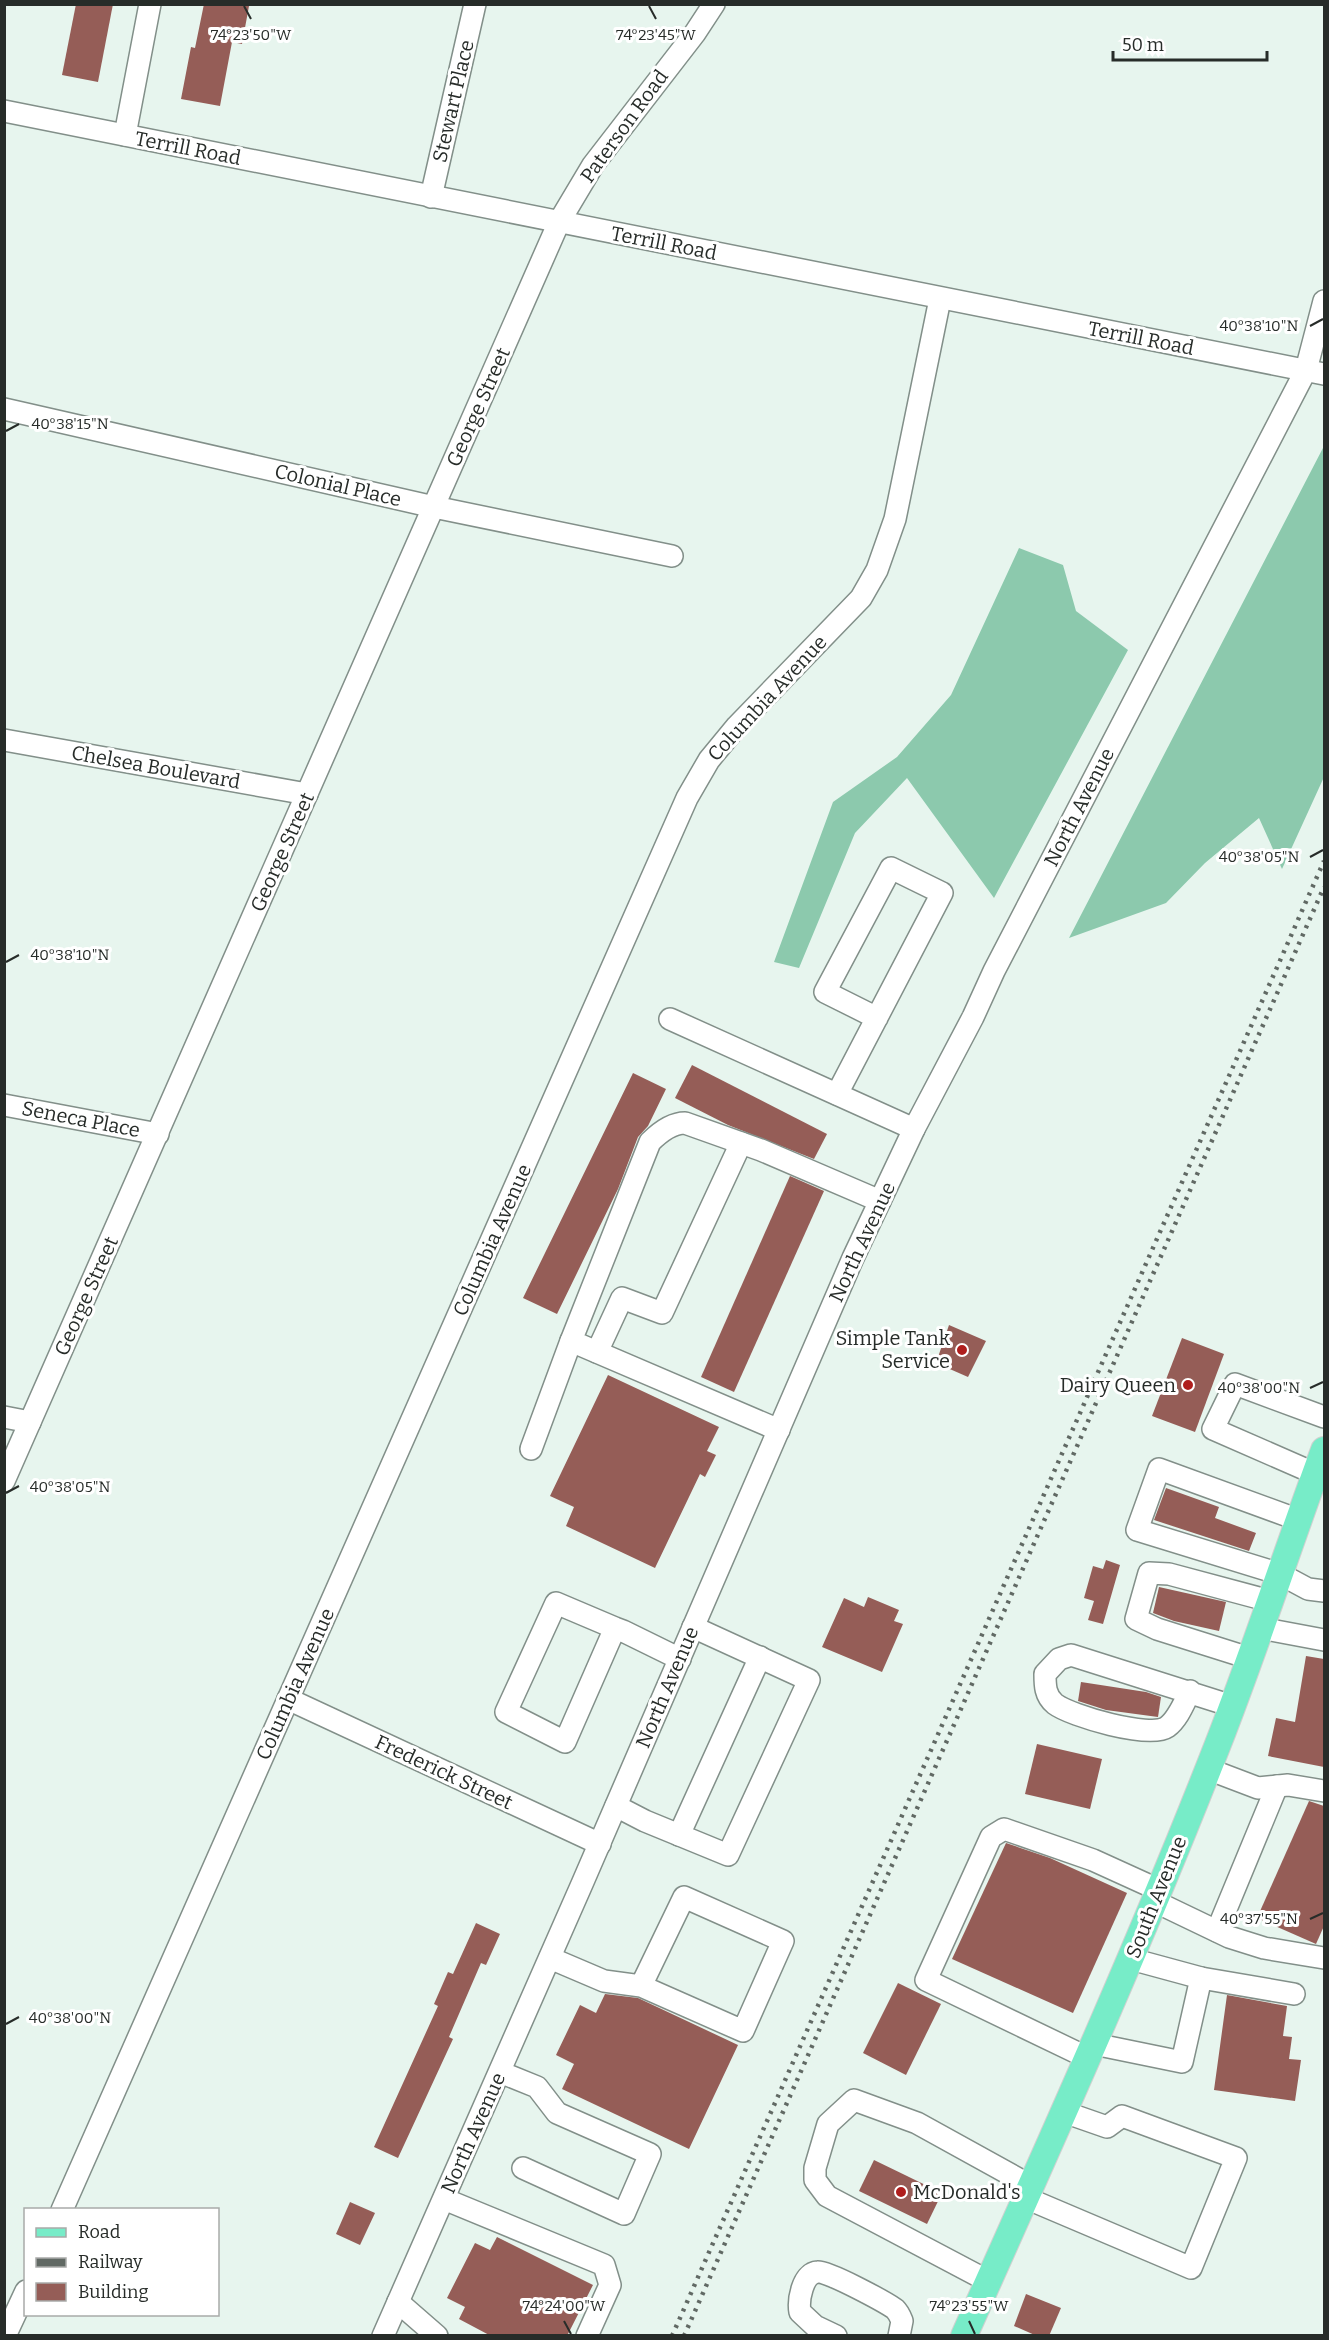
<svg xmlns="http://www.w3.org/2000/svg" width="1329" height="2340" viewBox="0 0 1329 2340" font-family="Bitter,serif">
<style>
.forest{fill:#8cc9ad}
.building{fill:#955d57}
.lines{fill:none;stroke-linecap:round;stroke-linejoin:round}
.minor-casing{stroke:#828f89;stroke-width:24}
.major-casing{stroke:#cfd1d0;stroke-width:28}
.minor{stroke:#fff;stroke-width:21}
.major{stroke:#77ecc8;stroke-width:26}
.rail{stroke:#616964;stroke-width:4.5;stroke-dasharray:3 6;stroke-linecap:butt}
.ticks{fill:none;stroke:#272c29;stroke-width:2}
.poi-dot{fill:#af1e1d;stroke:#fff;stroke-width:2}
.labels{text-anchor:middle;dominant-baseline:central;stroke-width:6;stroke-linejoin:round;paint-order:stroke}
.street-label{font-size:20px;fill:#272c29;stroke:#fff}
.poi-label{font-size:20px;fill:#272c29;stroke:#fff;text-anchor:end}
.ticks-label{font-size:15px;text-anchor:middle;fill:#272c29;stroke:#fff;stroke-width:6;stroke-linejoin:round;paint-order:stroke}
</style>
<rect width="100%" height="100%" fill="#e7f5ee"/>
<!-- forest -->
<g class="forest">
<path d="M1324 446V777L1282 869 1259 818 1205 863 1166 903 1069 938Z"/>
<path d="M1019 548 1063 565 1076 611 1128 650 994 898 907 778 855 833 799 968 774 962 833 802 897 757 951 695Z"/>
</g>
<!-- building -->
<g class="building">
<path d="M76 4H113L98 82 62 75Z"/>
<path d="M204 4 249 6 242 44 232 42 220 106 181 99 191 47 195 48Z"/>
<path d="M692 1065 827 1134 814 1159 728 1125 675 1098Z"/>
<path d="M633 1073 666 1089 648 1126 638 1137 618 1189 557 1314 523 1298Z"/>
<path d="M790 1176 824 1191 734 1392 701 1377Z"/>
<path d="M949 1325 986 1341 968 1377 936 1363Z"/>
<path d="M1182 1338 1224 1354 1195 1432 1152 1416Z"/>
<path d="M608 1375 719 1427 707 1451 716 1455 705 1477 700 1474 655 1568 566 1526 574 1507 550 1496Z"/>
<path d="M1166 1488 1219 1507 1215 1518 1256 1533 1249 1551 1154 1520Z"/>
<path d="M1106 1560 1120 1565 1103 1624 1088 1620 1094 1601 1084 1598 1093 1566 1103 1569Z"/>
<path d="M1159 1587 1226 1602 1219 1631 1174 1621 1153 1613Z"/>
<path d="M868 1597 899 1610 894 1621 903 1624 882 1672 822 1647 844 1598 864 1607Z"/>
<path d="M1306 1656 1324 1659V1767L1268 1756 1276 1718 1295 1722Z"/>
<path d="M1081 1682 1146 1692 1161 1697 1158 1717 1106 1710 1078 1701Z"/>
<path d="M1037 1744 1102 1759 1090 1809 1025 1794Z"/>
<path d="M1309 1801 1324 1806V1926L1316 1944 1257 1918Z"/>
<path d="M1006 1843 1050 1858 1127 1893 1073 2013 952 1959Z"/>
<path d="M476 1923 500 1934 486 1965 481 1963 449 2037 453 2039 398 2158 374 2147 438 2006 434 2004 448 1972 453 1974Z"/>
<path d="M898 1983 941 2004 906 2075 863 2053Z"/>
<path d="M605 1994 638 1998 738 2045 689 2149 562 2089 574 2064 556 2055 580 2005 596 2013Z"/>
<path d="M1227 1995 1287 2006 1283 2036 1292 2037 1289 2059 1301 2060 1295 2101 1214 2090Z"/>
<path d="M874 2160 942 2193 927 2224 859 2191Z"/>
<path d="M350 2202 375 2213 360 2245 336 2234Z"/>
<path d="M497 2237 593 2285 567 2336H491L459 2319 465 2307 447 2298 475 2243 490 2250Z"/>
<path d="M1026 2294 1061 2308 1049 2336H1037L1014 2326Z"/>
</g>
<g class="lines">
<defs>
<g id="minor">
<path d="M4 111 1324 374"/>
<path d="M125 135 150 4"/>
<path d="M431 197 475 4"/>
<path d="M4 409 434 507 672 556"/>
<path d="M4 740 307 794"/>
<path d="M670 1019 914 1129"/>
<path d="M837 1094 942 893 891 868 825 992 877 1018"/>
<path d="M4 1105 158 1134"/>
<path d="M597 1352 622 1298 662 1313 741 1143"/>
<path d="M4 1417 30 1422"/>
<path d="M779 1430 571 1341 650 1142C659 1133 671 1123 685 1123L761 1150 880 1201"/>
<path d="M531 1449 571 1341"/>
<path d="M1316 1474 1213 1429 1235 1384 1324 1417"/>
<path d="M4 1481 559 222 593 165 695 33 714 4"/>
<path d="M1299 1520 1159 1469 1137 1530 1280 1574 1308 1589 1324 1591"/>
<path d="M615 1628 565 1742 506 1712 556 1603 615 1628 623 1631 680 1659"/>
<path d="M1260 1628 1324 1640"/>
<path d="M1249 1658 1157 1629 1136 1619 1149 1573 1169 1574 1270 1601"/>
<path d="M1190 1691C1184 1703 1178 1719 1167 1727 1150 1739 1071 1716 1055 1704 1045 1696 1045 1685 1045 1674L1059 1659 1071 1655 1232 1706"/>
<path d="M288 1699 600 1844"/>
<path d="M1208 1769 1258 1788 1288 1785 1324 1791"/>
<path d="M616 1806 645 1821 728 1855 809 1680 693 1627"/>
<path d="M679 1835 760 1657"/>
<path d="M1154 1901 1229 1937 1264 1948 1324 1958"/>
<path d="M1217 1931 1277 1786"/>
<path d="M550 1958 604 1981 641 1986 684 1897 783 1941 743 2031 641 1986"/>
<path d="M1201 1978 1294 1994"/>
<path d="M1094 2044 1182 2062 1201 1978 1131 1959"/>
<path d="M1088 2058 926 1980 991 1837 1004 1829 1093 1860 1159 1890"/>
<path d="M500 2072 537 2087 557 2113 650 2154 624 2214 523 2168"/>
<path d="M1026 2198 1191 2268 1236 2158 1122 2116 1107 2127 1064 2112"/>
<path d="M444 2199 604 2265 610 2285 587 2336"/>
<path d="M62 2210 687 798 709 760 737 726 861 598 877 570 895 519 940 299"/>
<path d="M988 2281 827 2196 815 2180V2168L828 2124 854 2100 917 2123 1031 2186"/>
<path d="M398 2302 437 2336"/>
<path d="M5 2336 26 2291"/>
<path d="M383 2336 582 1884 853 1258 914 1129 973 1017 994 971 1306 370 1324 301"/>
<path d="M836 2336 815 2326 800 2312C798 2301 802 2273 818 2272 828 2271 885 2302 895 2309 899 2313 900 2316 902 2321L899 2336"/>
</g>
<path id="major" d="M964 2336C1052 2139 1140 1944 1218 1744 1256 1647 1288 1547 1324 1450"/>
</defs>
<!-- minor casing -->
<use href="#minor" class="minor-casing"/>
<!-- major casing -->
<use href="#major" class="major-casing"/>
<!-- minor -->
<use href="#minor" class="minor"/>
<!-- major -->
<use href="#major" class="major"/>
<!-- rail -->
<g class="rail">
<path d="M672 2336 1324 861"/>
<path d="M684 2336 1324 887"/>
</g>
</g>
<!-- ticks -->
<path class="ticks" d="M244 6 251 19M649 6 656 19M1310 326 1323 319M6 431 19 424M1310 857 1323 850M6 962 19 955M1310 1388 1323 1382M6 1493 19 1486M1310 1919 1323 1913M6 2024 19 2017M564 2321 571 2334M969 2321 975 2334"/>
<!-- markers -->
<g class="poi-dot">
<circle cx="962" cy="1350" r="6"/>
<circle cx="1188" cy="1385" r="6"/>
<circle cx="901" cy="2192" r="6"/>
</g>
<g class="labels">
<!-- street labels -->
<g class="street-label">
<text transform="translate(453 101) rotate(-77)">Stewart Place</text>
<text transform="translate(624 126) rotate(-54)">Paterson Road</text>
<text transform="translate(188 148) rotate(11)">Terrill Road</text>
<text transform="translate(664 243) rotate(11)">Terrill Road</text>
<text transform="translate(1141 338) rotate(11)">Terrill Road</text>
<text transform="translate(478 407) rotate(-66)">George Street</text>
<text transform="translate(338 485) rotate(13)">Colonial Place</text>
<text transform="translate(767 698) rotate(-47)">Columbia Avenue</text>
<text transform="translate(156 767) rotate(10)">Chelsea Boulevard</text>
<text transform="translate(1079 807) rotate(-63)">North Avenue</text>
<text transform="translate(282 852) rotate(-66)">George Street</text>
<text transform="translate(81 1119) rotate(11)">Seneca Place</text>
<text transform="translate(492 1240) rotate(-66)">Columbia Avenue</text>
<text transform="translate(862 1242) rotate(-65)">North Avenue</text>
<text transform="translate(86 1296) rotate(-66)">George Street</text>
<text transform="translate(295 1684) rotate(-66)">Columbia Avenue</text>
<text transform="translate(667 1687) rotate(-67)">North Avenue</text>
<text transform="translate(444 1772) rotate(25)">Frederick Street</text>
<text transform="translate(1156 1897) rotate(-68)">South Avenue</text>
<text transform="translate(473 2133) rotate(-66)">North Avenue</text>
</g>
<!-- poi labels -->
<g class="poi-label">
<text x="950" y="1338">Simple Tank<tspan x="950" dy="23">Service</tspan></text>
<text x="1176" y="1385">Dairy Queen</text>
<text x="913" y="2192" text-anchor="start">McDonald's</text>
</g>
</g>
<g class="ticks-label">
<text x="251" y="40">74°23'50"W</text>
<text x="656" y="40">74°23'45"W</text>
<text x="1259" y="331">40°38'10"N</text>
<text x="70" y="429">40°38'15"N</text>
<text x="1259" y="862">40°38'05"N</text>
<text x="70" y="960">40°38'10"N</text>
<text x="1259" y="1393">40°38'00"N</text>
<text x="70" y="1492">40°38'05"N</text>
<text x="1259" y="1924">40°37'55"N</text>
<text x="70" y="2023">40°38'00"N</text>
<text x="564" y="2311">74°24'00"W</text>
<text x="969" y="2311">74°23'55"W</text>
</g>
<!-- border -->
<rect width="1329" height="2340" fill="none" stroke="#272c29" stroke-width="12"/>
<!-- legend -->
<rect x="24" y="2208" width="195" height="108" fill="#ffffff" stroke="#a9aba9" stroke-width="1.5"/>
<rect x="36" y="2228" width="30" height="9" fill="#77ecc8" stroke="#a9aba9" stroke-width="1.5"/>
<text x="78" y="2238" font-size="18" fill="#272c29">Road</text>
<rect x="36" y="2258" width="30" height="9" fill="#616964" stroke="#a9aba9" stroke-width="1.5"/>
<text x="78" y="2268" font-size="18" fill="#272c29">Railway</text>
<rect x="36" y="2283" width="30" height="18" fill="#955d57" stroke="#a9aba9" stroke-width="1.5"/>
<text x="78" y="2298" font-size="18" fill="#272c29">Building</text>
<!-- scale -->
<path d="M1113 51v9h154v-9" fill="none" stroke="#272c29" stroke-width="3"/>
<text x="1122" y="51" font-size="18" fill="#272c29" stroke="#ffffff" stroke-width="4.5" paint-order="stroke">50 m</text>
</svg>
